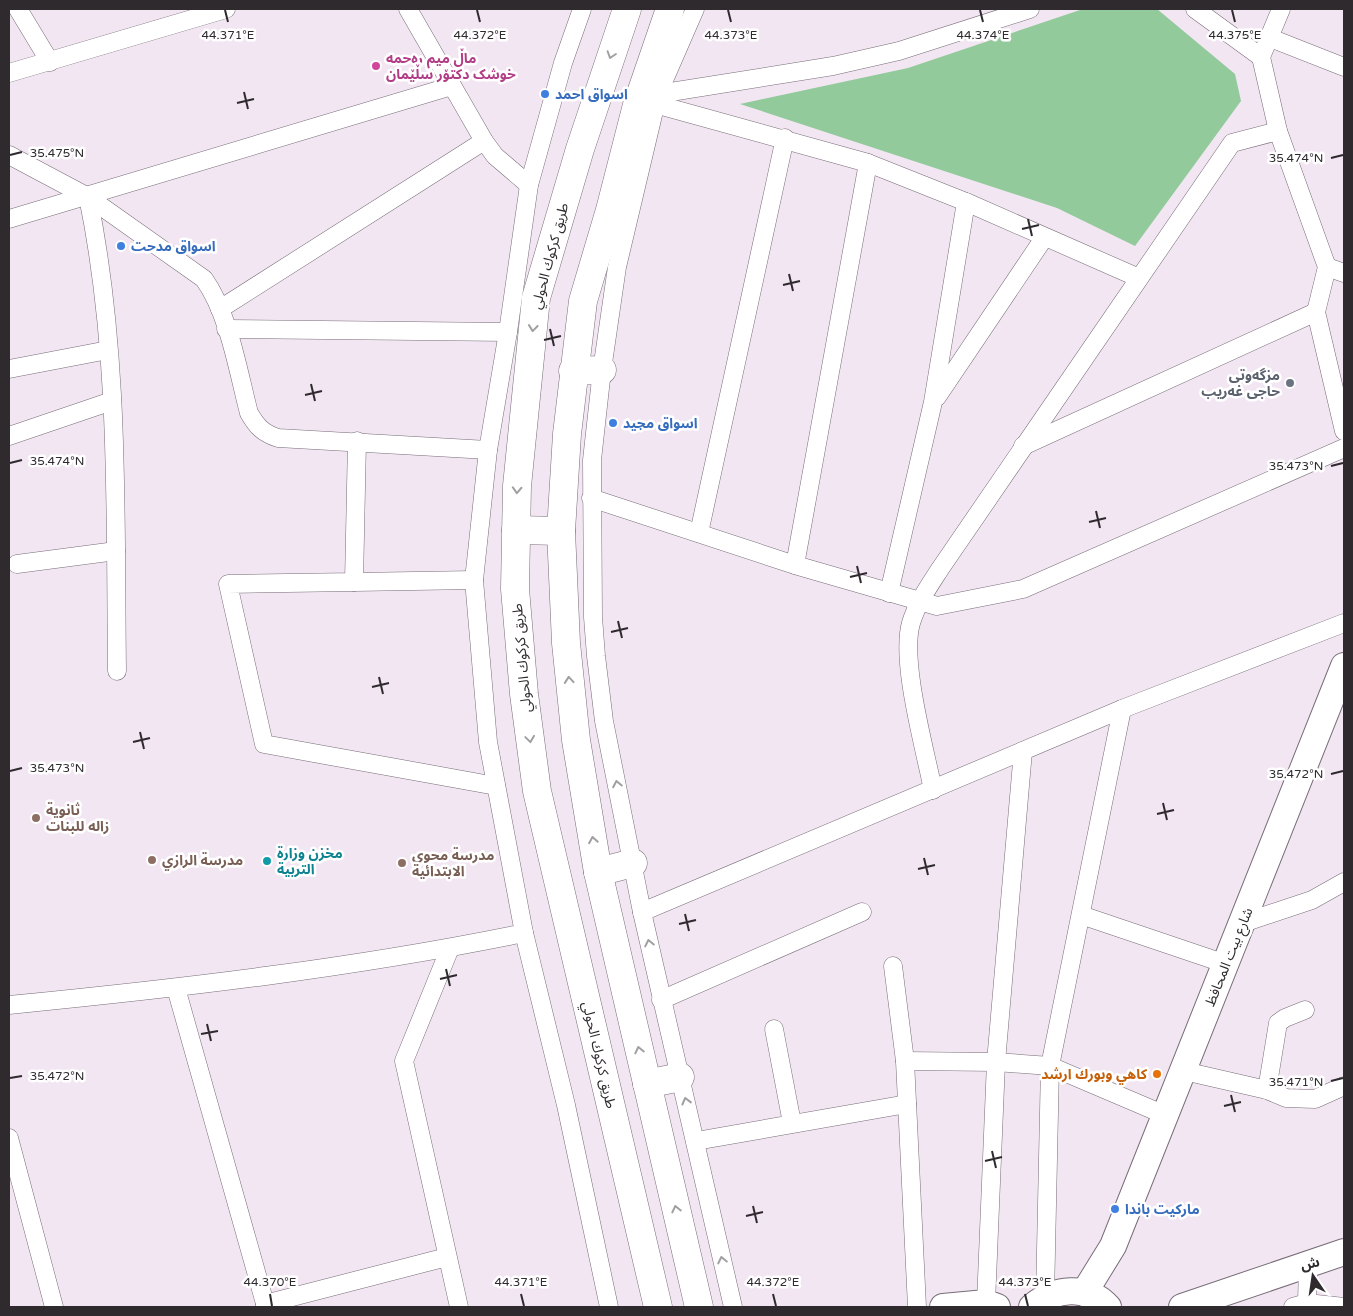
<svg xmlns="http://www.w3.org/2000/svg" width="1353" height="1316" viewBox="0 0 1353 1316" font-family="'Varela Round','Noto Sans Arabic',sans-serif">
<style>
.green{fill:#92ca9b}
.lines{fill:none;stroke-linecap:round;stroke-linejoin:round}
.street-casing{stroke:#776d77;stroke-width:19}
.secondary-casing{stroke:#776d77;stroke-width:28}
.highway-casing{stroke:#776d77;stroke-width:29}
.street{stroke:#fff;stroke-width:18}
.secondary{stroke:#fff;stroke-width:26}
.highway{stroke:#fff;stroke-width:28}
.oneway{stroke:#a19fa1}
.ticks{fill:none;stroke:#2e2a2e;stroke-width:2}
.hotel-dot{fill:#d1479c;stroke:#fff;stroke-width:2}
.shop-dot{fill:#3f7fe0;stroke:#fff;stroke-width:2}
.worship-dot{fill:#6b7280;stroke:#fff;stroke-width:2}
.education-dot{fill:#8d6e63;stroke:#fff;stroke-width:2}
.culture-dot{fill:#0f9aa8;stroke:#fff;stroke-width:2}
.food-dot{fill:#e8710a;stroke:#fff;stroke-width:2}
.labels{text-anchor:middle;dominant-baseline:central;stroke-width:5;stroke-linejoin:round;paint-order:stroke}
.hotel-label{font-size:14px;font-weight:bold;fill:#b23c85;stroke:#fff;text-anchor:start}
.shop-label{font-size:14px;font-weight:bold;fill:#366cbe;stroke:#fff;text-anchor:start}
.street-label{font-size:14px;fill:#2e2a2e;stroke:#fff}
.worship-label{font-size:14px;font-weight:bold;fill:#5b616d;stroke:#fff;text-anchor:end}
.education-label{font-size:14px;font-weight:bold;fill:#785e54;stroke:#fff;text-anchor:start}
.culture-label{font-size:14px;font-weight:bold;fill:#0d838f;stroke:#fff;text-anchor:start}
.food-label{font-size:14px;font-weight:bold;fill:#c56008;stroke:#fff;text-anchor:end}
.ticks-label{font-size:12px;text-anchor:middle;fill:#2e2a2e;stroke:#fff;stroke-width:5;stroke-linejoin:round;paint-order:stroke}
</style>
<rect width="100%" height="100%" fill="#f2e6f2"/>
<!-- green -->
<path class="green" d="M1083 9H1157L1235 74 1241 101 1135 246 1057 208 740 104 908 68Z"/>
<g class="lines">
<defs>
<g id="street">
<path d="M18 9 50 62"/>
<path d="M408 9 484 141 495 156 529 185"/>
<path d="M695 9 658 94 617 267 602 370 592 460 593 617 596 656 604 721 642 912 733 1307"/>
<path d="M1195 9 1261 57"/>
<path d="M1281 9 1261 57 1278 131 1327 267 1316 312 1344 431"/>
<path d="M1268 37 1344 67"/>
<path d="M9 73 226 9"/>
<path d="M658 94 833 66 899 51 1030 9"/>
<path d="M655 104 868 163 966 202 1139 278"/>
<path d="M9 155 88 197 204 279C229 314 238 371 249 413 257 427 263 433 278 438L488 450"/>
<path d="M88 197C120 352 115 513 117 671"/>
<path d="M9 219 452 86"/>
<path d="M1327 267 1344 273"/>
<path d="M220 309 484 141"/>
<path d="M226 329 508 332"/>
<path d="M9 369 108 350"/>
<path d="M937 397 1044 238"/>
<path d="M9 436 112 401"/>
<path d="M357 441 354 582 228 584 264 744 496 786"/>
<path d="M1023 446 1316 312"/>
<path d="M591 498 795 565 937 606 1023 589 1344 448"/>
<path d="M699 533 785 138"/>
<path d="M17 564 116 551"/>
<path d="M795 565 868 163"/>
<path d="M354 582 474 580"/>
<path d="M889 593 933 402 966 202"/>
<path d="M933 790C925 749 900 661 911 623 917 603 929 586 940 569L1232 143 1278 131"/>
<path d="M642 912 1122 709 1344 623"/>
<path d="M1081 915 1226 964"/>
<path d="M1243 923 1312 900 1344 882"/>
<path d="M524 933 566 1105 609 1307"/>
<path d="M450 948 404 1061 459 1307"/>
<path d="M893 966 905 1061 917 1307"/>
<path d="M176 988 266 1307"/>
<path d="M661 1000 862 912"/>
<path d="M9 1005C181 988 354 968 524 933L488 742 474 580 488 450 508 332 529 185 563 63 582 9"/>
<path d="M774 1029 792 1123"/>
<path d="M905 1061 996 1062 1050 1066 1165 1115"/>
<path d="M1184 1071 1267 1090 1286 1098 1315 1099 1344 1086"/>
<path d="M1267 1090 1278 1023 1285 1018 1305 1010"/>
<path d="M9 1138 54 1307"/>
<path d="M696 1141 907 1104"/>
<path d="M1045 1297 1050 1066 1122 709"/>
<path d="M986 1303 996 1062 1023 751"/>
<path d="M1307 1303 1308 1264"/>
<path d="M265 1304 447 1257"/>
<path d="M1293 1307 1307 1303 1344 1307"/>
</g>
<g id="secondary">
<path d="M1084 1293 1113 1246 1344 666"/>
<path d="M943 1307 986 1303 997 1307"/>
<path d="M1032 1307C1054 1288 1087 1284 1108 1307"/>
<path d="M1182 1307 1344 1252"/>
</g>
<g id="highway">
<path d="M627 9 580 149 536 298 517 486 515 589 524 694 537 791 658 1307"/>
<path d="M670 9 637 105 610 210 583 301 567 434 561 531 566 643 576 740 598 872 699 1307"/>
<path d="M573 371 602 370"/>
<path d="M516 530 561 531"/>
<path d="M598 872 633 863"/>
<path d="M647 1084 680 1077"/>
</g>
</defs>
<!-- street casing -->
<use href="#street" class="street-casing"/>
<!-- secondary casing -->
<use href="#secondary" class="secondary-casing"/>
<!-- highway casing -->
<use href="#highway" class="highway-casing"/>
<!-- street -->
<use href="#street" class="street"/>
<!-- secondary -->
<use href="#secondary" class="secondary"/>
<!-- highway -->
<use href="#highway" class="highway"/>
</g>
<!-- one-way arrows -->
<defs><path id="oneway-chevron" d="M-2-3.5L2.5 0L-2 3.5" fill="none" stroke-width="1.6" stroke-linecap="round" stroke-linejoin="round" transform="scale(1.25)"/></defs>
<g class="oneway">
<use href="#oneway-chevron" transform="translate(611 55) rotate(108)"/>
<use href="#oneway-chevron" transform="translate(533 328) rotate(96)"/>
<use href="#oneway-chevron" transform="translate(517 490) rotate(93)"/>
<use href="#oneway-chevron" transform="translate(569 680) rotate(-95)"/>
<use href="#oneway-chevron" transform="translate(530 739) rotate(82)"/>
<use href="#oneway-chevron" transform="translate(617 784) rotate(-101)"/>
<use href="#oneway-chevron" transform="translate(593 840) rotate(-100)"/>
<use href="#oneway-chevron" transform="translate(649 943) rotate(-102)"/>
<use href="#oneway-chevron" transform="translate(639 1050) rotate(-103)"/>
<use href="#oneway-chevron" transform="translate(686 1101) rotate(-104)"/>
<use href="#oneway-chevron" transform="translate(676 1209) rotate(-103)"/>
<use href="#oneway-chevron" transform="translate(722 1260) rotate(-102)"/>
</g>
<!-- ticks -->
<path class="ticks" d="M225 10 228 22M477 10 480 22M728 10 731 22M980 10 983 22M1232 10 1235 22M244 92 248 109M237 103 254 99M10 155 22 152M1331 158 1343 155M1028 219 1032 236M1022 229 1039 225M789 274 793 291M783 285 800 281M550 329 554 346M544 340 561 336M311 384 315 401M305 395 322 391M10 463 22 460M1331 466 1343 463M1096 511 1100 528M1089 522 1106 518M857 566 861 583M850 577 867 573M618 621 622 638M611 632 628 628M379 677 383 694M372 687 389 683M140 732 144 749M133 742 150 738M10 771 22 768M1331 774 1343 771M1163 803 1167 820M1157 814 1174 810M924 858 928 875M918 869 935 865M685 914 689 931M679 924 696 920M446 969 450 986M440 979 457 975M207 1024 211 1041M201 1034 218 1031M10 1078 22 1076M1331 1081 1343 1078M1231 1095 1235 1112M1224 1106 1241 1102M992 1151 996 1168M985 1161 1002 1157M753 1206 757 1223M746 1216 763 1212M270 1294 272 1306M521 1294 524 1306M773 1294 776 1306M1025 1294 1028 1306"/>
<!-- markers -->
<circle class="hotel-dot" cx="376" cy="66" r="5"/>
<g class="shop-dot">
<circle cx="545" cy="94" r="5"/>
<circle cx="121" cy="246" r="5"/>
<circle cx="613" cy="423" r="5"/>
<circle cx="1115" cy="1209" r="5"/>
</g>
<circle class="worship-dot" cx="1290" cy="383" r="5"/>
<g class="education-dot">
<circle cx="36" cy="818" r="5"/>
<circle cx="152" cy="860" r="5"/>
<circle cx="402" cy="863" r="5"/>
</g>
<circle class="culture-dot" cx="267" cy="861" r="5"/>
<circle class="food-dot" cx="1157" cy="1074" r="5"/>
<g class="labels">
<!-- hotel labels -->
<g class="hotel-label">
<text x="386" y="58">ماڵ میم رەحمە<tspan x="386" dy="16">خوشک دکتۆر سڵێمان</tspan></text>
</g>
<!-- shop labels -->
<g class="shop-label">
<text x="555" y="94">اسواق احمد</text>
<text x="131" y="246">اسواق مدحت</text>
<text x="623" y="423">اسواق مجيد</text>
<text x="1125" y="1209">ماركيت باندا</text>
</g>
<!-- street labels -->
<g class="street-label">
<text transform="translate(550 256) rotate(-75)">طريق كركوك الحولي</text>
<text transform="translate(522 658) rotate(-95)">طريق كركوك الحولي</text>
<text transform="translate(1229 957) rotate(-68)">شارع بيت المحافظ</text>
<text transform="translate(599 1055) rotate(77)">طريق كركوك الحولي</text>
</g>
<!-- worship labels -->
<g class="worship-label">
<text x="1280" y="375">مزگەوتی<tspan x="1280" dy="16">حاجی غەریب</tspan></text>
</g>
<!-- education labels -->
<g class="education-label">
<text x="46" y="810">ثانوية<tspan x="46" dy="16">زاله للبنات</tspan></text>
<text x="412" y="855">مدرسة محوي<tspan x="412" dy="16">الابتدائية</tspan></text>
<text x="162" y="860">مدرسة الرازي</text>
</g>
<!-- culture labels -->
<g class="culture-label">
<text x="277" y="853">مخزن وزارة<tspan x="277" dy="16">التربية</tspan></text>
</g>
<!-- food labels -->
<g class="food-label">
<text x="1147" y="1074">كاهي وبورك ارشد</text>
</g>
</g>
<g class="ticks-label">
<text x="228" y="39">44.371°E</text>
<text x="480" y="39">44.372°E</text>
<text x="731" y="39">44.373°E</text>
<text x="983" y="39">44.374°E</text>
<text x="1235" y="39">44.375°E</text>
<text x="57" y="157">35.475°N</text>
<text x="1296" y="162">35.474°N</text>
<text x="57" y="465">35.474°N</text>
<text x="1296" y="470">35.473°N</text>
<text x="57" y="772">35.473°N</text>
<text x="1296" y="778">35.472°N</text>
<text x="57" y="1080">35.472°N</text>
<text x="1296" y="1086">35.471°N</text>
<text x="270" y="1286">44.370°E</text>
<text x="521" y="1286">44.371°E</text>
<text x="773" y="1286">44.372°E</text>
<text x="1025" y="1286">44.373°E</text>
</g>
<!-- border -->
<rect width="1353" height="1316" fill="none" stroke="#2e2a2e" stroke-width="20"/>
<!-- north arrow -->
<g transform="translate(1313 1276) rotate(347)" stroke="#ffffff" stroke-width="4" paint-order="stroke">
<path d="M0-4L9 19L0 12L-9 19Z" fill="#2e2a2e"/>
<text y="-8" font-size="14" font-weight="bold" text-anchor="middle" fill="#2e2a2e">ش</text>
</g>
</svg>
